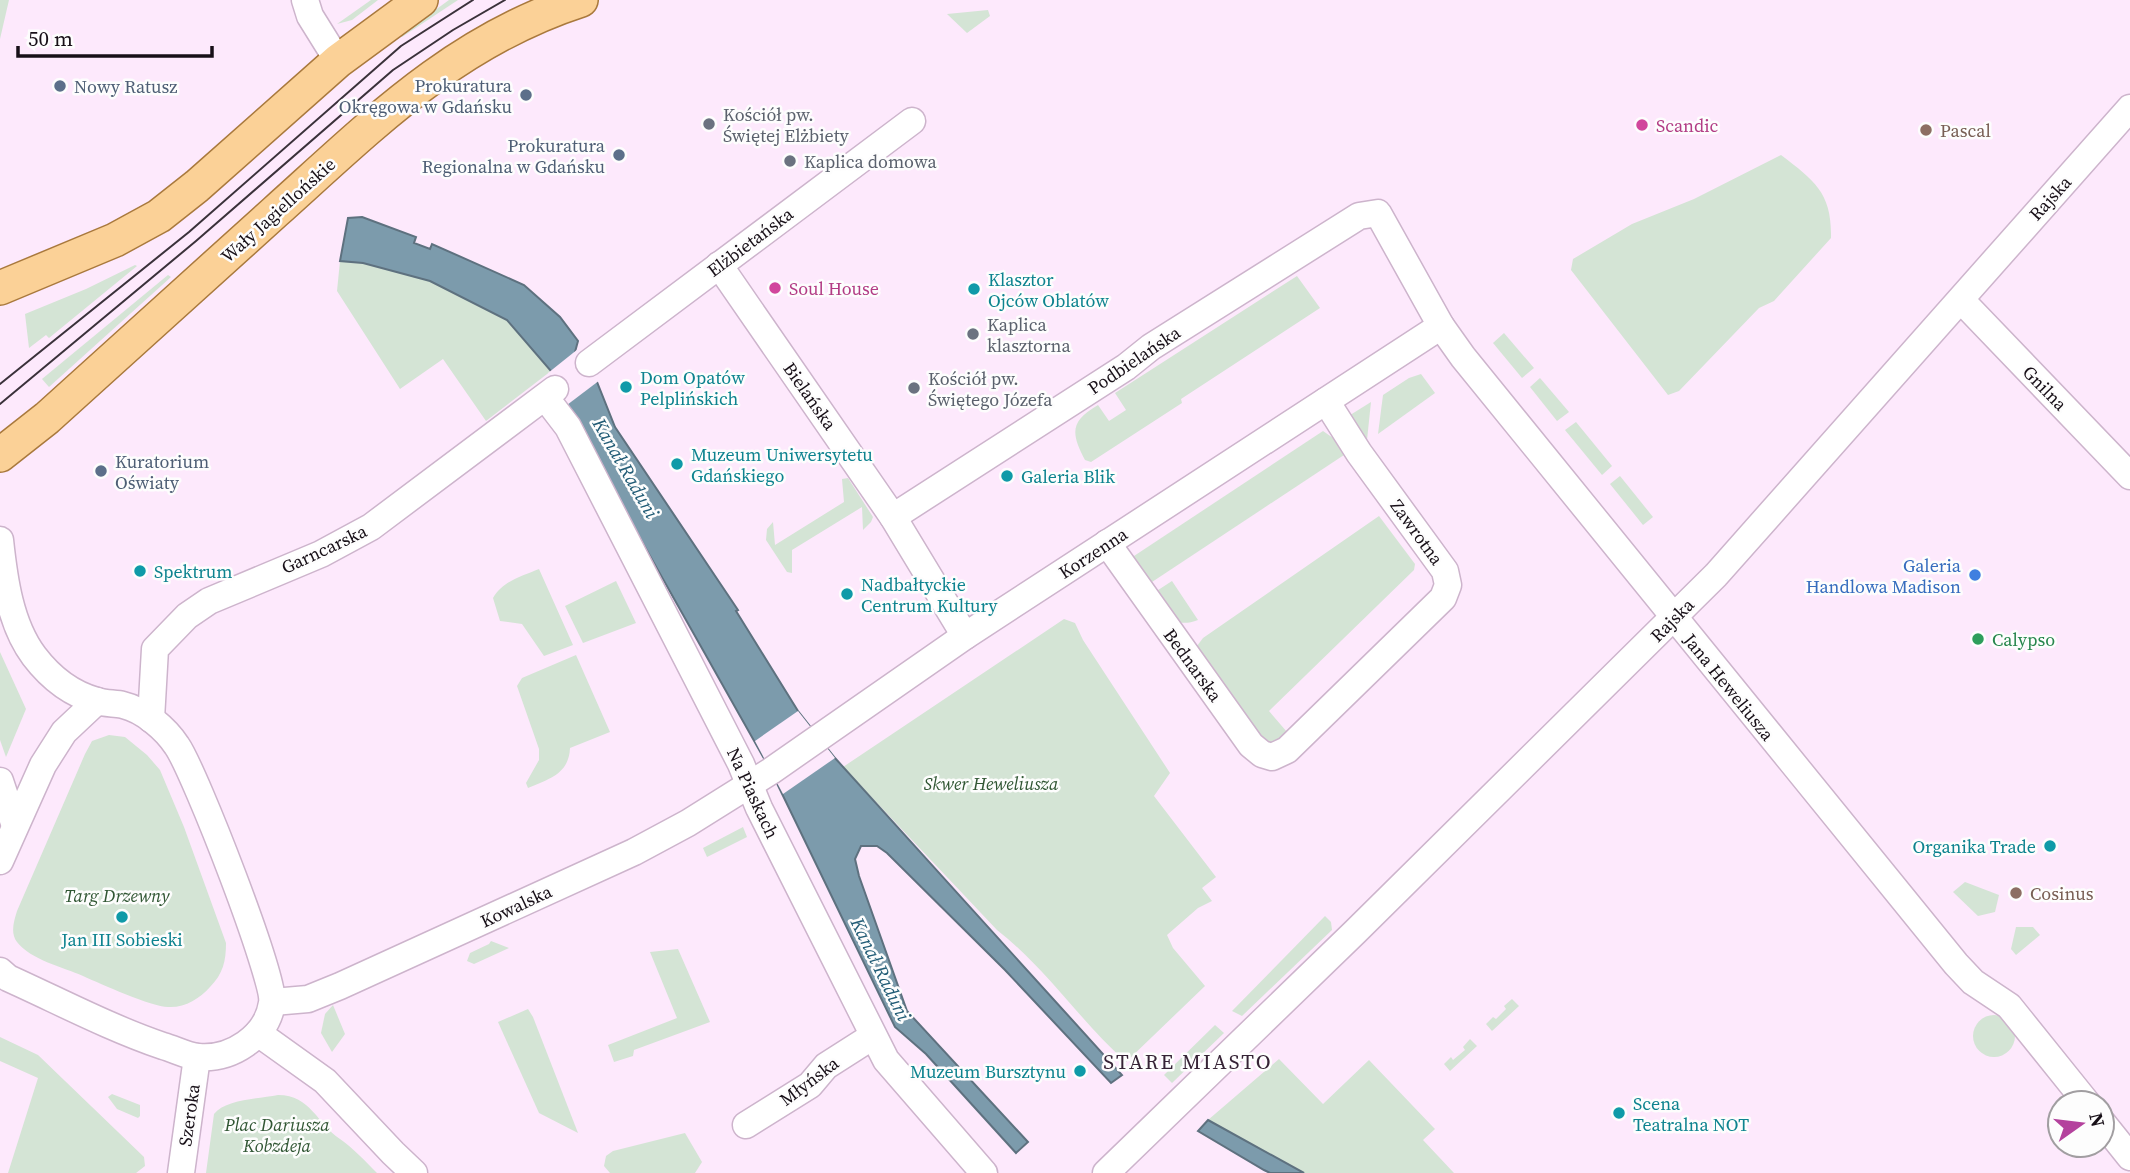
<svg xmlns="http://www.w3.org/2000/svg" width="2130" height="1173" viewBox="0 0 2130 1173" font-family="'Source Serif 4',serif">
<style>
.green{fill:#d4e4d5}
.water{fill:#7c9bac;stroke:#5e717f;stroke-width:2}
.pier{fill:#fde9fc}
.lines{fill:none;stroke-linecap:round;stroke-linejoin:round}
.minor-casing{stroke:#cdb4cc;stroke-width:29}
.major-casing{stroke:#a9793d;stroke-width:36}
.minor{stroke:#fff;stroke-width:26}
.major{stroke:#fbd197;stroke-width:33}
.tram{stroke:#3a313a;stroke-width:2}
.service-dot{fill:#5c6f8a;stroke:#fdfdfd;stroke-width:2.5}
.worship-dot{fill:#6b7280;stroke:#fdfdfd;stroke-width:2.5}
.hotel-dot{fill:#d1479c;stroke:#fdfdfd;stroke-width:2.5}
.education-dot{fill:#8d6e63;stroke:#fdfdfd;stroke-width:2.5}
.culture-dot{fill:#0f9aa8;stroke:#fdfdfd;stroke-width:2.5}
.shop-dot{fill:#3f7fe0;stroke:#fdfdfd;stroke-width:2.5}
.leisure-dot{fill:#2e9e5b;stroke:#fdfdfd;stroke-width:2.5}
.labels{text-anchor:middle;dominant-baseline:central;stroke-width:5;stroke-linejoin:round;paint-order:stroke}
.service-label{font-size:18px;fill:#4e5e75;stroke:#fdfdfd;text-anchor:end}
.worship-label{font-size:18px;fill:#5b616d;stroke:#fdfdfd;text-anchor:start}
.hotel-label{font-size:18px;fill:#b23c85;stroke:#fdfdfd;text-anchor:start}
.education-label{font-size:18px;fill:#785e54;stroke:#fdfdfd;text-anchor:start}
.street-label{font-size:18px;fill:#170f17;stroke:#fdfdfd}
.culture-label{font-size:18px;fill:#0d838f;stroke:#fdfdfd;text-anchor:start}
.shop-label{font-size:18px;fill:#366cbe;stroke:#fdfdfd;text-anchor:end}
.leisure-label{font-size:18px;fill:#27864d;stroke:#fdfdfd;text-anchor:start}
.park-label{font-size:18px;font-style:italic;fill:#305633;stroke:#fdfdfd}
.water-label{font-size:19px;font-style:italic;fill:#225c76;stroke:#fdfdfd}
.quarter-label{font-size:21px;letter-spacing:2px;fill:#362336;stroke:#fdfdfd}
</style>
<rect width="100%" height="100%" fill="#fde9fc"/>
<!-- green -->
<g class="green">
<path d="M0 0H9L0 39Z"/>
<path d="M371 0H378L352 20 337 24Z"/>
<path d="M449 0H458L402 37 401 35Z"/>
<path d="M988 10 990 16 967 33 947 14Z"/>
<path d="M1781 155C1815 181 1832 193 1831 238L1774 301 1759 308 1679 391 1668 395 1571 270 1573 259 1632 224 1694 199Z"/>
<path d="M340 261 363 263 430 281 507 320 551 371 486 421 443 359 400 389 337 291Z"/>
<path d="M135 265 137 266 49 338 46 335 29 348 25 314 86 289Z"/>
<path d="M168 275 171 277 49 387 42 379Z"/>
<path d="M1297 276 1320 308 1181 399 1182 403 1091 462 1085 460C1070 432 1071 421 1098 405L1109 421 1126 410 1115 393Z"/>
<path d="M1504 333 1534 368 1522 378 1493 343Z"/>
<path d="M1421 374 1435 393 1378 434 1383 395 1409 378Z"/>
<path d="M1540 378 1569 412 1557 421 1530 387Z"/>
<path d="M1371 402 1367 440 1362 443 1347 417Z"/>
<path d="M1576 422 1612 466 1602 475 1565 430Z"/>
<path d="M1323 431 1336 440 1347 453 1149 584 1133 561 1134 556Z"/>
<path d="M1620 476 1653 517 1643 525 1610 484Z"/>
<path d="M848 478 873 517 871 522 863 530 862 507 792 550V573L787 572 766 540 767 529 773 522 775 545 844 502 842 479Z"/>
<path d="M1379 516 1415 564 1414 570 1269 711 1287 732C1279 738 1274 744 1263 743L1198 655 1197 646 1203 638Z"/>
<path d="M539 569 573 645 544 656 522 624 500 621 493 598C503 581 522 576 539 569Z"/>
<path d="M616 581 636 623 583 643 565 606Z"/>
<path d="M1172 581 1198 620C1172 630 1166 612 1152 594Z"/>
<path d="M1064 619 1075 623 1083 640 1170 773 1154 796 1216 877 1202 888 1212 901 1198 908 1167 935 1173 948 1205 986 1126 1062C1080 1021 1046 968 997 930L843 767Z"/>
<path d="M0 652 26 709 6 757 0 740Z"/>
<path d="M576 655 610 732 570 748C569 774 549 779 528 788L526 783 539 760V749L517 686 522 678Z"/>
<path d="M109 735 125 737 147 755 160 770 184 827 226 943C226 961 223 974 210 987 199 999 185 1008 168 1007 152 1007 101 984 83 976 63 967 31 960 17 942 10 933 14 921 17 911L85 754 92 741Z"/>
<path d="M743 827 747 837 707 857 703 848Z"/>
<path d="M1965 882 1999 895 1995 912 1978 916 1953 892Z"/>
<path d="M1325 916 1331 922 1332 930 1242 1016 1232 1011Z"/>
<path d="M2016 927H2033L2040 935 2016 955 2011 949Z"/>
<path d="M491 941 509 948 474 964 467 961 470 953 489 944Z"/>
<path d="M678 949 710 1022 634 1050 633 1056 614 1062 608 1045 677 1018 650 952Z"/>
<path d="M1512 999 1519 1006 1492 1031 1486 1024 1493 1017 1496 1019 1506 1009 1504 1006Z"/>
<path d="M333 1005 345 1034 332 1052 321 1033 325 1014Z"/>
<path d="M528 1009 533 1017 578 1133 539 1113 498 1022Z"/>
<circle cx="1994" cy="1036" r="21"/>
<path d="M1215 1025 1224 1033 1172 1083 1164 1075Z"/>
<path d="M0 1037 38 1055 144 1157 145 1166 136 1173H8L38 1078 0 1061Z"/>
<path d="M1470 1039 1477 1046 1450 1071 1444 1064 1451 1057 1453 1060 1465 1050 1463 1047Z"/>
<path d="M1279 1059 1323 1104 1369 1060 1433 1127 1435 1129 1423 1140 1454 1173H1304L1208 1120Z"/>
<path d="M112 1094 140 1105V1116L138 1118 117 1109 108 1097Z"/>
<path d="M278 1095C311 1095 317 1124 340 1139 354 1149 365 1161 377 1173H206L214 1114C226 1099 259 1099 278 1095Z"/>
<path d="M685 1133 702 1162 695 1173H610L604 1166 606 1156 613 1151Z"/>
</g>
<!-- water -->
<g class="water">
<path d="M362 217 416 237 414 243 430 249 432 244 524 285 560 317 578 341 575 352 597 382 615 427 738 610 736 611 798 711 835 758 1122 1075 1111 1083 1005 970 887 853 877 846H861L855 859 859 876 907 1011 1028 1142 1016 1153 926 1054 895 1027 771 771 628 517 567 405 551 371 507 320 430 281 363 263 340 261 348 218Z"/>
<path d="M1208 1120 1304 1173H1270L1264 1170 1198 1131Z"/>
</g>
<!-- pier -->
<g class="pier">
<path d="M578 349 600 380 567 405 557 392 548 373Z"/>
<path d="M798 711 835 758 783 794 755 741Z"/>
</g>
<g class="lines">
<defs>
<g id="minor">
<path d="M305 0 310 16 338 61"/>
<path d="M719 265 893 517 965 636"/>
<path d="M1961 300 2130 476"/>
<path d="M589 363 912 121"/>
<path d="M545 397 568 427 741 764 759 808 886 1060 984 1173"/>
<path d="M893 517 1126 367 1151 347 1359 216 1378 213 1441 326 1463 357 1956 964 1973 982 2009 1006 2087 1103"/>
<path d="M0 540C4 578 10 624 34 656 50 677 71 694 97 701 106 704 115 703 123 705 144 710 166 729 177 746 195 772 276 980 272 1003 267 1037 231 1060 198 1057 187 1056 174 1049 163 1046 110 1028 59 1001 8 978L0 971"/>
<path d="M1107 543 1251 745 1262 754 1272 757 1287 750 1443 598 1448 585 1445 571 1359 453 1326 401"/>
<path d="M151 719 155 649 187 616 209 601 321 554 371 527 555 389"/>
<path d="M0 781 15 826"/>
<path d="M0 861 43 765 64 732 97 701"/>
<path d="M273 1002 308 999 340 986 634 852 688 823 771 771 965 636 1441 326"/>
<path d="M258 1033 325 1081 393 1153 414 1173"/>
<path d="M2102 1122 2130 1157"/>
<path d="M746 1125 810 1085 826 1066 873 1036"/>
<path d="M181 1173 197 1057"/>
<path d="M1106 1173 1355 932 1716 575 2130 108"/>
</g>
<g id="major">
<path d="M0 288 115 240 159 216 197 186 338 61 421 0"/>
<path d="M0 455 47 418C123 349 199 281 275 212 371 126 454 41 581 0"/>
</g>
</defs>
<!-- minor casing -->
<use href="#minor" class="minor-casing"/>
<!-- major casing -->
<use href="#major" class="major-casing"/>
<!-- minor -->
<use href="#minor" class="minor"/>
<!-- major -->
<use href="#major" class="major"/>
<!-- tram -->
<g class="tram">
<path d="M0 384 189 232 401 46 473 0"/>
<path d="M0 404 196 241 393 70 453 30 505 0"/>
</g>
</g>
<!-- markers -->
<g class="service-dot">
<circle cx="60" cy="86" r="7"/>
<circle cx="526" cy="95" r="7"/>
<circle cx="619" cy="155" r="7"/>
<circle cx="101" cy="471" r="7"/>
</g>
<g class="worship-dot">
<circle cx="709" cy="124" r="7"/>
<circle cx="790" cy="161" r="7"/>
<circle cx="973" cy="334" r="7"/>
<circle cx="914" cy="388" r="7"/>
</g>
<g class="hotel-dot">
<circle cx="1642" cy="125" r="7"/>
<circle cx="775" cy="288" r="7"/>
</g>
<g class="education-dot">
<circle cx="1926" cy="130" r="7"/>
<circle cx="2016" cy="893" r="7"/>
</g>
<g class="culture-dot">
<circle cx="974" cy="289" r="7"/>
<circle cx="626" cy="387" r="7"/>
<circle cx="677" cy="464" r="7"/>
<circle cx="1007" cy="476" r="7"/>
<circle cx="140" cy="571" r="7"/>
<circle cx="847" cy="594" r="7"/>
<circle cx="2050" cy="846" r="7"/>
<circle cx="122" cy="917" r="7"/>
<circle cx="1080" cy="1071" r="7"/>
<circle cx="1619" cy="1113" r="7"/>
</g>
<circle class="shop-dot" cx="1975" cy="575" r="7"/>
<circle class="leisure-dot" cx="1978" cy="639" r="7"/>
<g class="labels">
<!-- service labels -->
<g class="service-label">
<text x="512" y="85">Prokuratura<tspan x="512" dy="21">Okręgowa w Gdańsku</tspan></text>
<text x="74" y="86" text-anchor="start">Nowy Ratusz</text>
<text x="605" y="145">Prokuratura<tspan x="605" dy="21">Regionalna w Gdańsku</tspan></text>
<text x="115" y="461" text-anchor="start">Kuratorium<tspan x="115" dy="21">Oświaty</tspan></text>
</g>
<!-- worship labels -->
<g class="worship-label">
<text x="723" y="114">Kościół pw.<tspan x="723" dy="21">Świętej Elżbiety</tspan></text>
<text x="804" y="161">Kaplica domowa</text>
<text x="987" y="324">Kaplica<tspan x="987" dy="21">klasztorna</tspan></text>
<text x="928" y="378">Kościół pw.<tspan x="928" dy="21">Świętego Józefa</tspan></text>
</g>
<!-- hotel labels -->
<g class="hotel-label">
<text x="1656" y="125">Scandic</text>
<text x="789" y="288">Soul House</text>
</g>
<!-- education labels -->
<g class="education-label">
<text x="1940" y="130">Pascal</text>
<text x="2030" y="893">Cosinus</text>
</g>
<!-- street labels -->
<g class="street-label">
<text transform="translate(2050 198) rotate(-48)">Rajska</text>
<text transform="translate(278 210) rotate(-42)">Wały Jagiellońskie</text>
<text transform="translate(750 242) rotate(-37)">Elżbietańska</text>
<text transform="translate(1134 360) rotate(-34)">Podbielańska</text>
<text transform="translate(2045 388) rotate(46)">Gnilna</text>
<text transform="translate(810 396) rotate(55)">Bielańska</text>
<text transform="translate(1417 532) rotate(54)">Zawrotna</text>
<text transform="translate(324 549) rotate(-25)">Garncarska</text>
<text transform="translate(1093 553) rotate(-33)">Korzenna</text>
<text transform="translate(1672 620) rotate(-45)">Rajska</text>
<text transform="translate(1193 665) rotate(54)">Bednarska</text>
<text transform="translate(1729 687) rotate(51)">Jana Heweliusza</text>
<text transform="translate(753 793) rotate(65)">Na Piaskach</text>
<text transform="translate(516 906) rotate(-25)">Kowalska</text>
<text transform="translate(809 1081) rotate(-37)">Młyńska</text>
<text transform="translate(189 1115) rotate(-82)">Szeroka</text>
</g>
<!-- culture labels -->
<g class="culture-label">
<text x="988" y="279">Klasztor<tspan x="988" dy="21">Ojców Oblatów</tspan></text>
<text x="640" y="377">Dom Opatów<tspan x="640" dy="21">Pelplińskich</tspan></text>
<text x="691" y="454">Muzeum Uniwersytetu<tspan x="691" dy="21">Gdańskiego</tspan></text>
<text x="1021" y="476">Galeria Blik</text>
<text x="154" y="571">Spektrum</text>
<text x="861" y="584">Nadbałtyckie<tspan x="861" dy="21">Centrum Kultury</tspan></text>
<text x="2036" y="846" text-anchor="end">Organika Trade</text>
<text x="122" y="939" text-anchor="middle">Jan III Sobieski</text>
<text x="1066" y="1071" text-anchor="end">Muzeum Bursztynu</text>
<text x="1633" y="1103">Scena<tspan x="1633" dy="21">Teatralna NOT</tspan></text>
</g>
<!-- shop labels -->
<g class="shop-label">
<text x="1961" y="565">Galeria<tspan x="1961" dy="21">Handlowa Madison</tspan></text>
</g>
<!-- leisure labels -->
<g class="leisure-label">
<text x="1992" y="639">Calypso</text>
</g>
<!-- park labels -->
<g class="park-label">
<text x="991" y="783">Skwer Heweliusza</text>
<text x="117" y="895">Targ Drzewny</text>
<text x="277" y="1124">Plac Dariusza<tspan x="277" dy="21">Kobzdeja</tspan></text>
</g>
<!-- water labels -->
<g class="water-label">
<text transform="translate(626 468) rotate(60)">Kanał Raduni</text>
<text transform="translate(881 969) rotate(64)">Kanał Raduni</text>
</g>
<!-- quarter labels -->
<g class="quarter-label">
<text x="1188" y="1061">STARE MIASTO</text>
</g>
</g>
<!-- north arrow -->
<g transform="translate(2081 1124) rotate(76)"><circle r="33" fill="#fdfdfd" stroke="#a19ea1" stroke-width="2"/>
<path d="M0-5L12 26L0 18L-12 26Z" fill="#b4429d"/>
<text y="-10" font-size="19" font-weight="bold" text-anchor="middle" fill="#170f17">N</text>
</g>
<!-- scale -->
<path d="M18 46v10h194v-10" fill="none" stroke="#170f17" stroke-width="3.5"/>
<text x="28" y="46" font-size="21" fill="#170f17" stroke="#fdfdfd" stroke-width="5" paint-order="stroke">50 m</text>
</svg>
